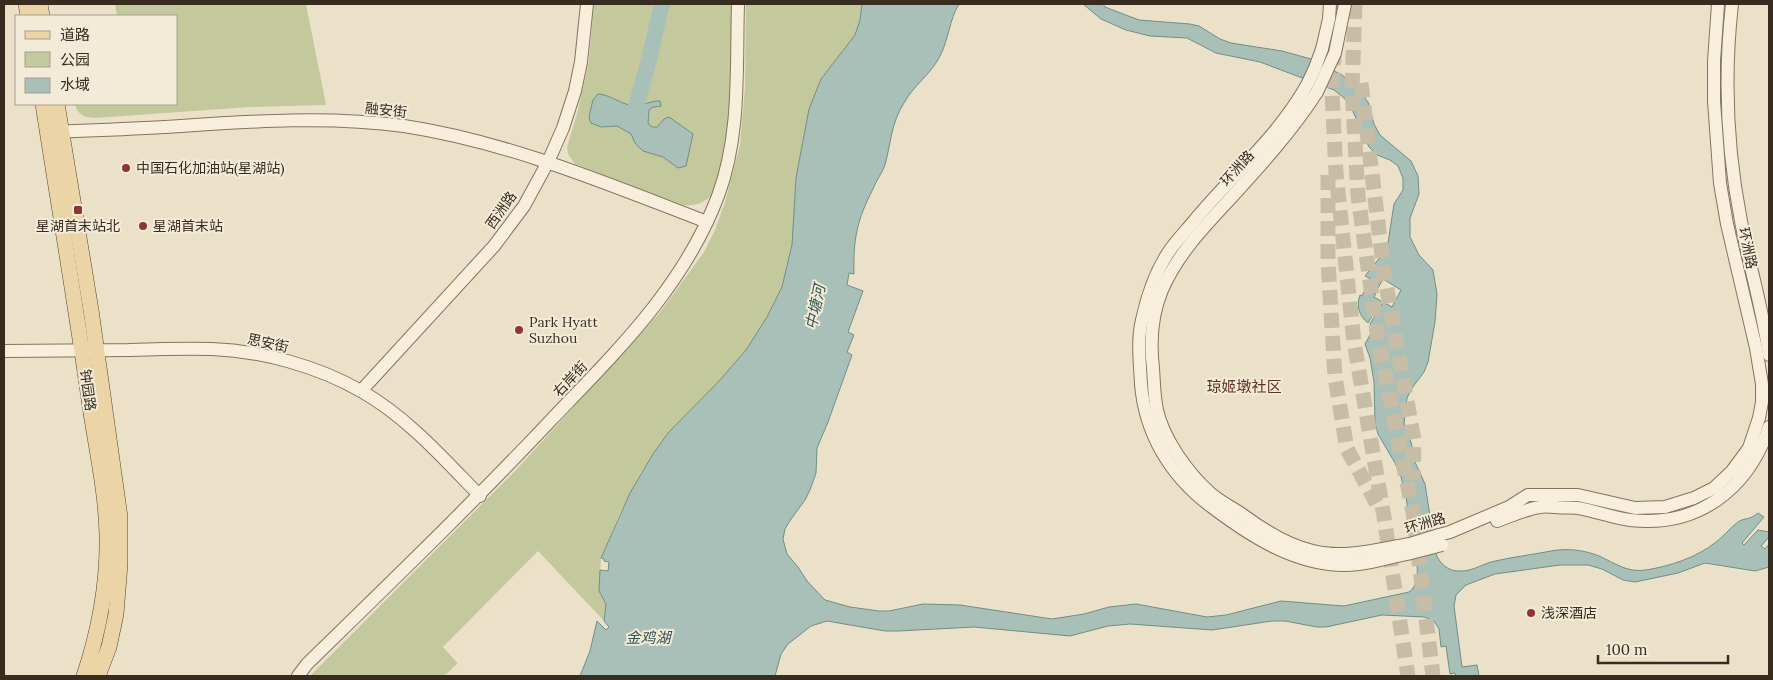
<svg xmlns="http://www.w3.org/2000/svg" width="1773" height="680" viewBox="0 0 1773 680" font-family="Lora,'Noto Sans SC',serif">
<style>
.green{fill:#c4c99d}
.water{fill:#a9c0b9;stroke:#708e86}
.pier{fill:#ebe1c9}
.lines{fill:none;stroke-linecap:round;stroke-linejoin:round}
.river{stroke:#a9c0b9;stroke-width:16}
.major-tunnel{stroke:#c7bda7;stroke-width:15;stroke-dasharray:15 8;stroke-linecap:butt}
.minor-casing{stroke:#86735f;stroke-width:14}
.major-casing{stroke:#554233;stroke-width:16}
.minor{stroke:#f7eedc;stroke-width:12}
.major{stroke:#ebd4a5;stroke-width:15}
.minor-bridge-casing{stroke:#86735f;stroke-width:14;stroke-linecap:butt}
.minor-bridge{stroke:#f7eedc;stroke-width:12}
.poi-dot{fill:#913435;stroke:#f3ebd8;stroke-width:2}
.labels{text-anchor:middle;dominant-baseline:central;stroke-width:4;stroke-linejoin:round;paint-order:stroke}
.street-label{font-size:14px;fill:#382c21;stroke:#f3ebd8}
.poi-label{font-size:14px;fill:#382c21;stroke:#f3ebd8;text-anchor:start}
.water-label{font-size:15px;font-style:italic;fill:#325654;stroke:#f3ebd8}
.neighbourhood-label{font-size:15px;fill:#613024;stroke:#f3ebd8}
</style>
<rect width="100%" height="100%" fill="#ebe1c9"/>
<!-- green -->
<g class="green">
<path d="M115 4H306L326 105 250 107 95 118C84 118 77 114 75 104H176V16H117Z"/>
<path d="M594 4H734C732 56 734 110 722 160 721 169 720 178 716 186 711 201 697 207 683 205L575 164 568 154 567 147 578 110 589 61Z"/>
<path d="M746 4H862L860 20 855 36 821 79 809 109 796 178 792 245 782 287 767 317 746 350 720 380 668 433 641 473 620 513 601 558 599 588 606 604 604 621 538 551 443 647 461 667 453 676H310L516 470 661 311 704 252 715 230 725 202 740 145 745 88Z"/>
</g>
<!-- water -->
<g class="water">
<path d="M862 4H959C949 20 949 40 939 58 930 75 913 86 904 103 891 123 891 143 885 165 882 173 876 181 873 189 857 220 853 239 854 274L849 273 847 285 863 291 848 332 854 335 847 352 852 355 828 422 817 448 816 473 810 490 805 500 789 522 785 529 783 539 787 554 798 567 807 581 825 600 850 607 879 611H889L923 604 960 605 1052 619 1084 614 1109 607 1136 604 1207 617 1226 615 1281 601 1344 606 1409 592C1417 587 1418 574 1417 565L1406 497 1401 477 1395 463 1378 434 1375 423 1374 382 1370 358 1365 344 1374 328 1370 324 1383 302 1392 307 1401 290 1383 279 1378 288 1369 283 1371 279 1365 276 1382 255 1388 243 1394 204 1403 190V178L1398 166 1390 160 1377 155 1369 147 1350 105 1343 97 1334 90 1260 62 1216 53 1187 38 1150 36 1126 30 1101 19 1083 4H1103L1105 7 1139 20 1190 24 1199 26 1220 39 1231 43 1282 51 1311 59 1342 75 1358 88 1368 102 1374 124 1380 135 1411 161 1418 176 1419 194 1410 218V237L1419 255 1433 270 1437 294 1435 322 1428 362 1424 372 1412 388 1407 398 1404 423 1411 442 1415 462 1425 484 1436 554C1440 564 1448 571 1459 571 1470 572 1481 565 1491 562 1511 557 1531 555 1551 551 1568 548 1584 550 1599 556 1615 563 1627 573 1646 570 1670 566 1696 558 1716 542 1724 536 1730 528 1738 522 1745 517 1749 521 1758 513L1764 517 1742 543 1744 545 1758 530 1769 532V537L1761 546 1765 549 1769 544V567L1755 571 1705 563 1678 573 1635 582 1623 580 1602 569 1588 565H1560L1495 574 1466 585 1456 595 1454 606 1462 667 1477 665 1479 676H1456L1455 673 1450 674 1446 646 1441 647 1439 629 1434 621 1424 617 1382 615 1326 627H1317L1285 621H1272L1212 630 1130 624 1108 626 1070 636 974 627 899 631H885L827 621 811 626 788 644 781 654 775 676H580L590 651 597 621 606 630 609 627 604 621 606 604 599 591 600 570 608 571 609 562 604 561V559L601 558 630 493 653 454 668 433 720 380 746 350 767 317 782 287 792 245 796 178 809 109 821 79 855 35 860 20Z"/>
<path d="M598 94C608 94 621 104 633 106 642 107 651 100 660 101L661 106 653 107 649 110 648 123 652 127H657L664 119 669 117 693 134 686 166 678 168 663 157 643 151 635 143 631 134 617 126 601 127 591 123 589 118 591 108 593 100Z"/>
<path d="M1366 288 1376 293 1374 297 1381 301 1368 323C1359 316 1356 306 1360 295L1362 296Z"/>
</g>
<!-- pier -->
<path class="pier" d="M458 663 471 676H444Z"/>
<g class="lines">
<!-- river -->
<path class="river" d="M636 106 647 68 662 4"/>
<!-- major-tunnel -->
<g class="major-tunnel">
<path d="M1337 4 1332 91 1336 173 1354 342 1384 517 1408 676"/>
<path d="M1355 4 1352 88 1358 196 1378 339 1413 512 1433 676"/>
<path d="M1361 83 1384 273 1414 440 1413 480"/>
<path d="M1328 175V261L1335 377 1347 449 1378 506"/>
</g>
<defs>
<g id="minor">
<path d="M1732 4C1724 75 1727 150 1741 221 1749 265 1763 310 1769 355"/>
<path d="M1322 49 1329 19 1330 4"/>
<path d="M1335 53 1345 4"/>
<path d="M1307 85C1278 137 1231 176 1194 221 1185 232 1175 242 1168 253 1155 273 1147 297 1142 320 1137 340 1140 363 1141 384 1145 434 1171 477 1212 507 1254 539 1305 571 1359 564 1377 562 1394 556 1411 553"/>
<path d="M1317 92C1292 131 1260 166 1229 200 1203 228 1177 255 1162 290 1152 314 1150 343 1153 368 1154 382 1154 396 1157 410 1163 438 1187 472 1209 492 1218 501 1232 507 1243 515 1262 529 1289 546 1313 551 1345 559 1379 549 1410 544"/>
<path d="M52 132C95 130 138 129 181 126 255 121 330 116 404 126 509 142 608 184 707 222"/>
<path d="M4 351C45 351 87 350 129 350 157 349 185 348 212 349 262 351 317 366 361 391 407 417 443 458 480 496"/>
<path d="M361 391 494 246 524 206 548 162 563 128 575 91 581 62 587 4"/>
<path d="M1497 521C1511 516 1526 509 1540 507 1545 506 1551 507 1556 507 1563 508 1571 507 1578 508 1596 511 1613 518 1630 520 1698 528 1748 489 1769 427"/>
<path d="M1439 535 1450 532 1509 507 1528 495H1578L1635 508 1665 507 1694 498 1714 488 1732 471 1749 448 1759 418 1762 402V384L1756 348 1727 224 1720 183 1714 101V61L1718 4"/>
<path d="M298 676 307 664C390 583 473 503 552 419 618 350 684 286 718 196 741 135 736 67 738 4"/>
</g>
<g id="major">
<path d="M26 4 28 16"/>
<path d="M40 4 42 16"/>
<path d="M43 104C58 200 74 296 88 392 94 439 106 487 107 535 108 583 99 631 84 676"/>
<path d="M57 104 91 310 120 517V564L116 614 109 647 98 676"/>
</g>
</defs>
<!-- minor casing -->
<use href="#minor" class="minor-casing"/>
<!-- major casing -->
<use href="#major" class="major-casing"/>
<!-- minor -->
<use href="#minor" class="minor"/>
<!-- major -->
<use href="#major" class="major"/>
<defs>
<g id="minor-bridge">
<path d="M1307 85 1315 68 1322 49"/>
<path d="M1317 92 1335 53"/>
<path d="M1410 544 1439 535"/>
<path d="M1411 553 1442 545"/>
</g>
</defs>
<!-- minor-bridge casing -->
<use href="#minor-bridge" class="minor-bridge-casing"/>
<!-- minor-bridge -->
<use href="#minor-bridge" class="minor-bridge"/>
</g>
<!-- markers -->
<g class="poi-dot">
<circle cx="126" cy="168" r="5"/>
<rect x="73" y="205" width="10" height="10" rx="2.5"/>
<circle cx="143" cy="226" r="5"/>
<circle cx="519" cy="330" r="5"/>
<circle cx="1531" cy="613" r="5"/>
</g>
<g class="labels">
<!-- street labels -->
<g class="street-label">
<text transform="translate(386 110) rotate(6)">融安街</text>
<text transform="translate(1237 168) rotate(-48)">环洲路</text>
<text transform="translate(501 210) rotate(-55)">西洲路</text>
<text transform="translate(1748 248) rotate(78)">环洲路</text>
<text transform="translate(268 343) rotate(12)">思安街</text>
<text transform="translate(570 379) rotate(-47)">右岸街</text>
<text transform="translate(88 390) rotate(82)">钟园路</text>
<text transform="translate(1425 523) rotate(-16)">环洲路</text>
</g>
<!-- poi labels -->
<g class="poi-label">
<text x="136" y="168">中国石化加油站(星湖站)</text>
<text x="78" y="226" text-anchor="middle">星湖首末站北</text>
<text x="153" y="226">星湖首末站</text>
<text x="529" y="322">Park Hyatt<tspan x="529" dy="16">Suzhou</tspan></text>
<text x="1541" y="613">浅深酒店</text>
</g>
<!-- water labels -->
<g class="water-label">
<text transform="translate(815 307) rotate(-78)">中塘河</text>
<text x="648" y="637">金鸡湖</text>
</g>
<!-- neighbourhood labels -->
<g class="neighbourhood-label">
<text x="1244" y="386">琼姬墩社区</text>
</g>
</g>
<!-- border -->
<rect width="1773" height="680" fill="none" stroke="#382c21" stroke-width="10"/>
<!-- legend -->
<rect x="15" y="15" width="162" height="90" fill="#f3ebd8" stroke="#a89f8f"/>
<rect x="25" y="31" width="25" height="8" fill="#ebd4a5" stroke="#a89f8f"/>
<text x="60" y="40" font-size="15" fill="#382c21">道路</text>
<rect x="25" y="52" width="25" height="15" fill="#c4c99d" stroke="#a89f8f"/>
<text x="60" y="65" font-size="15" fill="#382c21">公园</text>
<rect x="25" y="78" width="25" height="15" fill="#a9c0b9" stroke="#a89f8f"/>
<text x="60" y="90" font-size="15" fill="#382c21">水域</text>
<!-- scale -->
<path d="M1598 655v8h130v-8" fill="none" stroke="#382c21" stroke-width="2.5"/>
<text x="1606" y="655" font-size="15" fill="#382c21" stroke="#f3ebd8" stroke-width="4" paint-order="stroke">100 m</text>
</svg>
